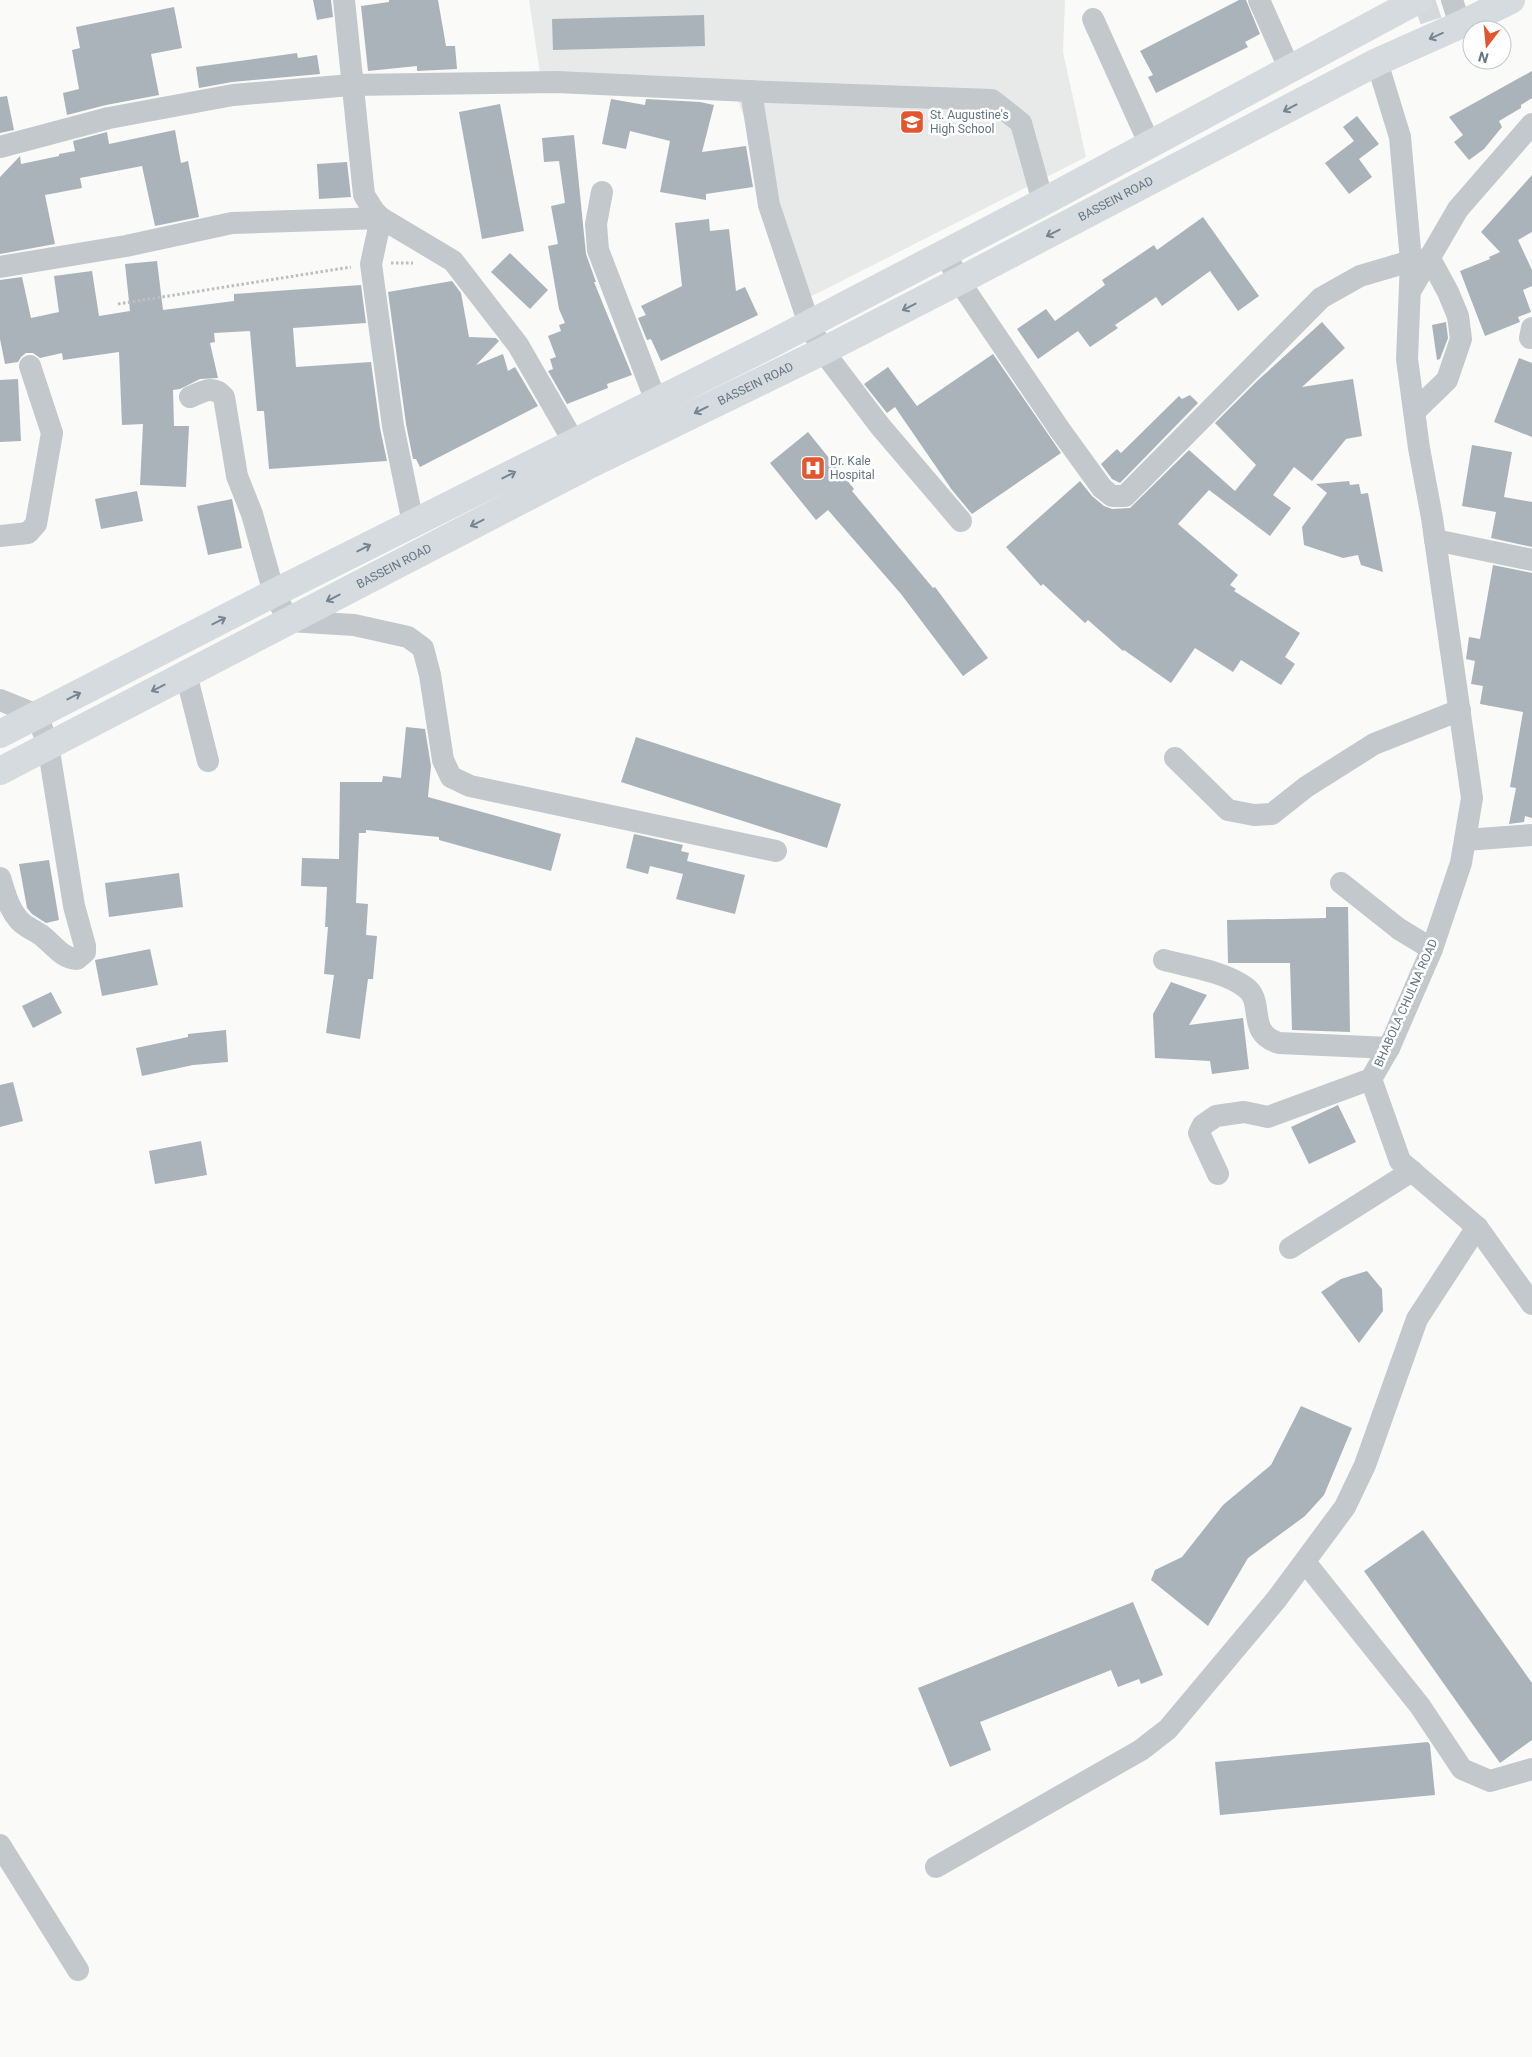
<svg xmlns="http://www.w3.org/2000/svg" width="1532" height="2057" viewBox="0 0 1532 2057" font-family="Roboto,sans-serif">
<style>
.built{fill:#e8e9e9}
.building{fill:#aab3b9}
.lines{fill:none;stroke-linecap:round;stroke-linejoin:round}
.minor-tunnel{stroke:#d5d9db;stroke-width:22;stroke-dasharray:22 11;stroke-linecap:butt}
.path{stroke:#bbbfc2;stroke-width:3;stroke-dasharray:2.5 2.5;stroke-linecap:butt}
.minor{stroke:#c3c8cc;stroke-width:22}
.major{stroke:#d6dbdf;stroke-width:28}
.oneway{stroke:#768591}
.labels{text-anchor:middle;dominant-baseline:central;stroke-width:5;stroke-linejoin:round;paint-order:stroke}
.poi-label{font-size:12px;fill:#657683;stroke:#fff;text-anchor:start}
.street-label{font-size:12px;fill:#657683;stroke:#fff}
</style>
<rect width="100%" height="100%" fill="#fafaf8"/>
<!-- built -->
<path class="built" d="M529 0H1065L1063 52 1086 157 810 297 733 87 540 73Z"/>
<!-- building -->
<g class="building">
<path d="M313 0H331L333 17 317 20Z"/>
<path d="M389 0H438L446 46H455L457 69 417 71V66L368 71 361 6 389 2Z"/>
<path d="M1239 0H1246L1260 34 1245 42 1248 47 1156 93 1148 77 1153 75 1140 51Z"/>
<path d="M174 7 182 48 151 54 159 95 106 105 67 115 63 93 79 89 72 50 80 48 76 27Z"/>
<path d="M704 15 705 46 553 50 552 19Z"/>
<path d="M297 53 298 58 317 55 320 74 232 82 199 88 196 67Z"/>
<path d="M1532 71V98L1521 105V108L1499 121 1502 127 1484 149 1469 160 1454 142 1463 135 1449 117Z"/>
<path d="M7 96 14 130 0 133V97Z"/>
<path d="M611 99 645 105 646 99 700 102 714 105 702 152 746 146 753 187 706 194V200L660 192 670 141 630 131 626 149 602 144Z"/>
<path d="M500 104 524 231 482 239 459 112Z"/>
<path d="M1357 116 1379 144 1359 159 1372 177 1349 194 1325 163 1354 141 1343 127Z"/>
<path d="M175 130 181 163 188 161 199 217 155 226 142 166 80 178 82 188 45 195 55 244 0 254V177L20 156 21 164 59 156V154L75 151 73 141 107 132 109 144Z"/>
<path d="M574 135 586 254 596 282H594L632 375 607 384 608 388 567 404 548 371 553 369 550 359 556 357 548 336 561 331 559 325 565 323 559 309 548 246 558 244 551 206 565 203 559 161 544 162 542 138Z"/>
<path d="M347 162 351 197 319 199 317 164Z"/>
<path d="M1532 175V232L1518 240 1532 270V286L1523 290 1531 312 1518 317 1520 322 1485 336 1460 271 1490 259 1489 257 1500 252 1481 232Z"/>
<path d="M1203 217 1259 296 1238 311 1210 271 1162 306 1156 297 1115 325 1118 328 1090 347 1078 331 1038 359 1017 329 1046 309 1055 321 1105 285 1102 280 1154 245 1157 250Z"/>
<path d="M709 219 710 231 729 229 736 291 745 287 758 315 661 361 651 339 647 340 638 318 646 315 641 306 682 286 675 223Z"/>
<path d="M510 253 548 290 530 309 491 272Z"/>
<path d="M157 261 163 310 234 301V294L361 285 366 323 293 328 296 367 371 362 380 428 387 461 269 469 264 411H257L250 331 214 333 215 342 210 343 218 378 200 379 180 389 173 390 174 426H189L186 487 140 485 143 424 122 425 119 352 63 360 62 353 40 358 33 353H26L21 357 18 362 5 364 0 339V280L22 277 31 318 59 312 54 276 92 271 99 316 130 311 125 264Z"/>
<path d="M452 281 461 293 469 337 496 338 499 341 476 365 503 354 508 371 515 367 538 406 420 467 416 459H413L406 424 388 292Z"/>
<path d="M1322 322 1345 348 1302 387 1353 379 1362 436 1346 439 1312 481 1294 467 1273 495 1291 508 1270 536 1209 490 1178 524 1238 575 1230 585 1236 589 1234 591 1300 633 1285 657 1295 664 1281 685 1241 660 1233 672 1195 648 1171 683 1124 650 1123 651 1088 620 1085 623 1043 584 1041 586 1006 547 1080 481 1092 496 1104 506 1112 509 1130 508 1189 450 1235 491 1256 465 1215 423 1257 381Z"/>
<path d="M1446 322 1448 338 1440 359 1437 360 1432 325Z"/>
<path d="M993 354 1061 453 972 514 952 490 895 407 887 413 864 384 888 367 917 406Z"/>
<path d="M1519 358 1532 363V437L1494 422Z"/>
<path d="M18 379 21 441 0 442V380Z"/>
<path d="M1190 395 1198 403 1120 483 1112 479 1101 464 1117 449 1121 453 1179 396 1182 399Z"/>
<path d="M808 432 854 489 852 491 933 588 935 587 988 658 963 676 901 594 828 510 816 520 770 463Z"/>
<path d="M1472 445 1512 452 1504 497 1532 502V547L1491 538 1496 512 1462 506Z"/>
<path d="M1349 481 1350 485 1359 484 1361 494 1368 493 1383 572 1361 565 1358 555 1343 558 1304 545 1302 527 1327 493 1316 484Z"/>
<path d="M137 491 143 521 101 529 95 499Z"/>
<path d="M232 499 242 548 208 555 197 506Z"/>
<path d="M1493 565 1532 573V818L1525 816 1524 822 1509 824 1516 788 1510 787 1523 712 1480 704 1483 686 1471 684 1475 661 1466 659 1469 637 1480 639Z"/>
<path d="M406 727 425 729 431 766 428 797 561 834 551 871 439 840V837L366 830V833H359L356 903 368 904 366 935 377 936 373 979H368L360 1039 326 1033 334 975 324 974 328 927H325L327 887 301 886 302 858 339 859 340 782H382L383 776 401 778Z"/>
<path d="M636 737 841 804 827 848 621 782Z"/>
<path d="M634 834 683 845 681 851 689 853 687 861 745 875 735 914 676 899 683 874 650 866 648 874 626 868Z"/>
<path d="M49 860 59 920 46 923 32 914 27 908 19 864Z"/>
<path d="M179 873 183 907 109 917 105 883Z"/>
<path d="M1326 907H1348L1350 1032 1292 1030 1290 963H1228L1227 920 1326 918Z"/>
<path d="M150 949 158 985 102 996 95 960Z"/>
<path d="M1171 982 1207 995 1189 1025 1243 1018 1249 1069 1212 1074 1210 1061 1155 1058 1153 1014Z"/>
<path d="M51 992 62 1013 33 1028 22 1006Z"/>
<path d="M226 1030 228 1062 193 1065 142 1076 136 1048 188 1037V1034Z"/>
<path d="M13 1082 23 1121 0 1127V1085Z"/>
<path d="M1338 1105 1356 1142 1309 1164 1291 1127Z"/>
<path d="M201 1141 207 1175 155 1184 149 1151Z"/>
<path d="M1367 1271 1382 1289 1383 1311 1359 1343 1321 1292 1341 1279Z"/>
<path d="M1301 1406 1352 1428 1324 1495 1305 1516 1248 1558 1208 1626 1151 1580 1155 1570 1182 1557 1223 1505 1271 1465Z"/>
<path d="M1423 1530 1532 1683V1740L1500 1763 1364 1571Z"/>
<path d="M1133 1602 1163 1675 1141 1684 1139 1679 1118 1687 1111 1670 980 1722 991 1750 950 1767 918 1688Z"/>
<path d="M1428 1742 1430 1745 1435 1795 1220 1815 1215 1762Z"/>
</g>
<g class="lines">
<!-- minor-tunnel -->
<path class="minor-tunnel" d="M1424 0 1436 36"/>
<!-- path -->
<g class="path">
<path d="M391 263H413"/>
<path d="M118 304 351 267"/>
</g>
<!-- minor -->
<g class="minor">
<path d="M344 0 364 195 374 211 381 218 453 261 518 345 582 456"/>
<path d="M1259 0 1290 70"/>
<path d="M1452 0 1460 25"/>
<path d="M1093 19 1150 145"/>
<path d="M1377 62 1400 137 1411 261 1407 359 1419 448 1432 518 1472 798 1461 863 1432 949 1389 1048 1371 1079 1400 1161 1477 1227 1532 1304"/>
<path d="M751 91 769 205 809 324 823 351 880 426 961 521"/>
<path d="M0 147 109 118 233 95 351 85 557 82 769 92 992 100 1021 123 1043 202"/>
<path d="M602 192 596 224 598 250 656 401"/>
<path d="M945 252 959 281 1060 430 1102 488 1112 496H1125L1321 298 1360 276 1411 261"/>
<path d="M0 267 126 246 232 223 381 218 371 264 393 426 413 523"/>
<path d="M1412 288 1458 209 1532 124"/>
<path d="M1530 338 1532 328"/>
<path d="M190 397C202 392 213 384 224 397L237 476 252 514 274 593 289 621 354 625 408 637 423 648 430 675 443 760 451 777 470 786 776 851"/>
<path d="M1415 411 1447 380 1461 339 1458 316 1448 292 1429 257"/>
<path d="M0 536 28 533 36 524 52 433 30 366"/>
<path d="M1435 540 1532 560"/>
<path d="M186 674 208 761"/>
<path d="M0 700 37 715 48 745 74 906 85 946V952L77 959C62 959 52 943 41 935 34 930 25 927 19 920 8 908 5 892 0 878"/>
<path d="M1175 758 1228 810 1254 815 1272 814 1306 787 1374 744 1460 710"/>
<path d="M1465 840 1532 835"/>
<path d="M1341 883 1399 929 1432 949"/>
<path d="M1164 960C1190 967 1223 971 1245 987 1266 1001 1245 1033 1279 1043L1389 1048"/>
<path d="M1218 1174 1199 1133 1203 1125 1216 1116 1244 1112 1268 1117 1371 1079"/>
<path d="M1290 1248 1412 1171"/>
<path d="M1305 1562 1420 1706 1462 1769 1490 1781 1532 1769"/>
<path d="M0 1845 78 1970"/>
<path d="M936 1867 1141 1750 1168 1729 1276 1600 1345 1507 1365 1465 1417 1319 1477 1227"/>
</g>
<!-- major -->
<g class="major">
<path d="M0 734 274 593 769 345 1043 202 1418 0"/>
<path id="s1" d="M0 771 587 466 823 351 959 281 1377 62 1460 25 1511 0"/>
</g>
</g>
<!-- one-way arrows -->
<defs><path id="oneway-shaft" d="M-6 0H5M1.5-3L5.5 0L1.5 3" fill="none" stroke-width="1.6" stroke-linecap="round" stroke-linejoin="round" transform="scale(1.25)"/></defs>
<g class="oneway">
<use href="#oneway-shaft" transform="translate(1436 36) rotate(156)"/>
<use href="#oneway-shaft" transform="translate(1290 108) rotate(152)"/>
<use href="#oneway-shaft" transform="translate(1053 233) rotate(153)"/>
<use href="#oneway-shaft" transform="translate(909 307) rotate(153)"/>
<use href="#oneway-shaft" transform="translate(701 410) rotate(154)"/>
<use href="#oneway-shaft" transform="translate(509 475) rotate(-27)"/>
<use href="#oneway-shaft" transform="translate(477 523) rotate(153)"/>
<use href="#oneway-shaft" transform="translate(364 548) rotate(-27)"/>
<use href="#oneway-shaft" transform="translate(333 598) rotate(153)"/>
<use href="#oneway-shaft" transform="translate(219 621) rotate(-27)"/>
<use href="#oneway-shaft" transform="translate(158 688) rotate(153)"/>
<use href="#oneway-shaft" transform="translate(74 696) rotate(-27)"/>
</g>
<!-- icons -->
<defs>
<symbol id="school-square" viewBox="-11 -11 22 22"><rect x="-9" y="-9" width="18" height="18" rx="4" fill="#e4572e" stroke="#fff"/><path d="M0-5L7-2L0 1L-7-2ZM-4 1L0 2.5L4 1V4Q0 6-4 4Z" fill="#fff"/></symbol>
<symbol id="hospital-square" viewBox="-11 -11 22 22"><rect x="-9" y="-9" width="18" height="18" rx="4" fill="#e4572e" stroke="#fff"/><path d="M-5-5h3v3.5h4V-5h3V5h-3V1.5h-4V5h-3Z" fill="#fff"/></symbol>
</defs>
<g fill-rule="evenodd">
<use href="#school-square" x="898" y="108" width="28" height="28"/>
<use href="#hospital-square" x="799" y="454" width="28" height="28"/>
</g>
<g class="labels">
<!-- poi labels -->
<g class="poi-label">
<text x="930" y="115">St. Augustine's<tspan x="930" dy="14">High School</tspan></text>
<text x="830" y="461">Dr. Kale<tspan x="830" dy="14">Hospital</tspan></text>
</g>
<!-- street labels -->
<g class="street-label">
<text stroke="none"><textPath href="#s1" startOffset="1254">BASSEIN ROAD</textPath></text>
<text stroke="none"><textPath href="#s1" startOffset="849">BASSEIN ROAD</textPath></text>
<text stroke="none"><textPath href="#s1" startOffset="444">BASSEIN ROAD</textPath></text>
<text transform="translate(1406 1003) rotate(-66)">BHABOLA CHULNA ROAD</text>
</g>
</g>
<!-- north arrow -->
<g transform="translate(1487 45) rotate(196)"><circle r="24" fill="#ffffff" stroke="#c1c8cd"/>
<path d="M0-4L9 19L0 12L-9 19Z" fill="#e4572e"/>
<text y="-8" font-size="14" font-weight="bold" text-anchor="middle" fill="#657683">N</text>
</g>
</svg>
